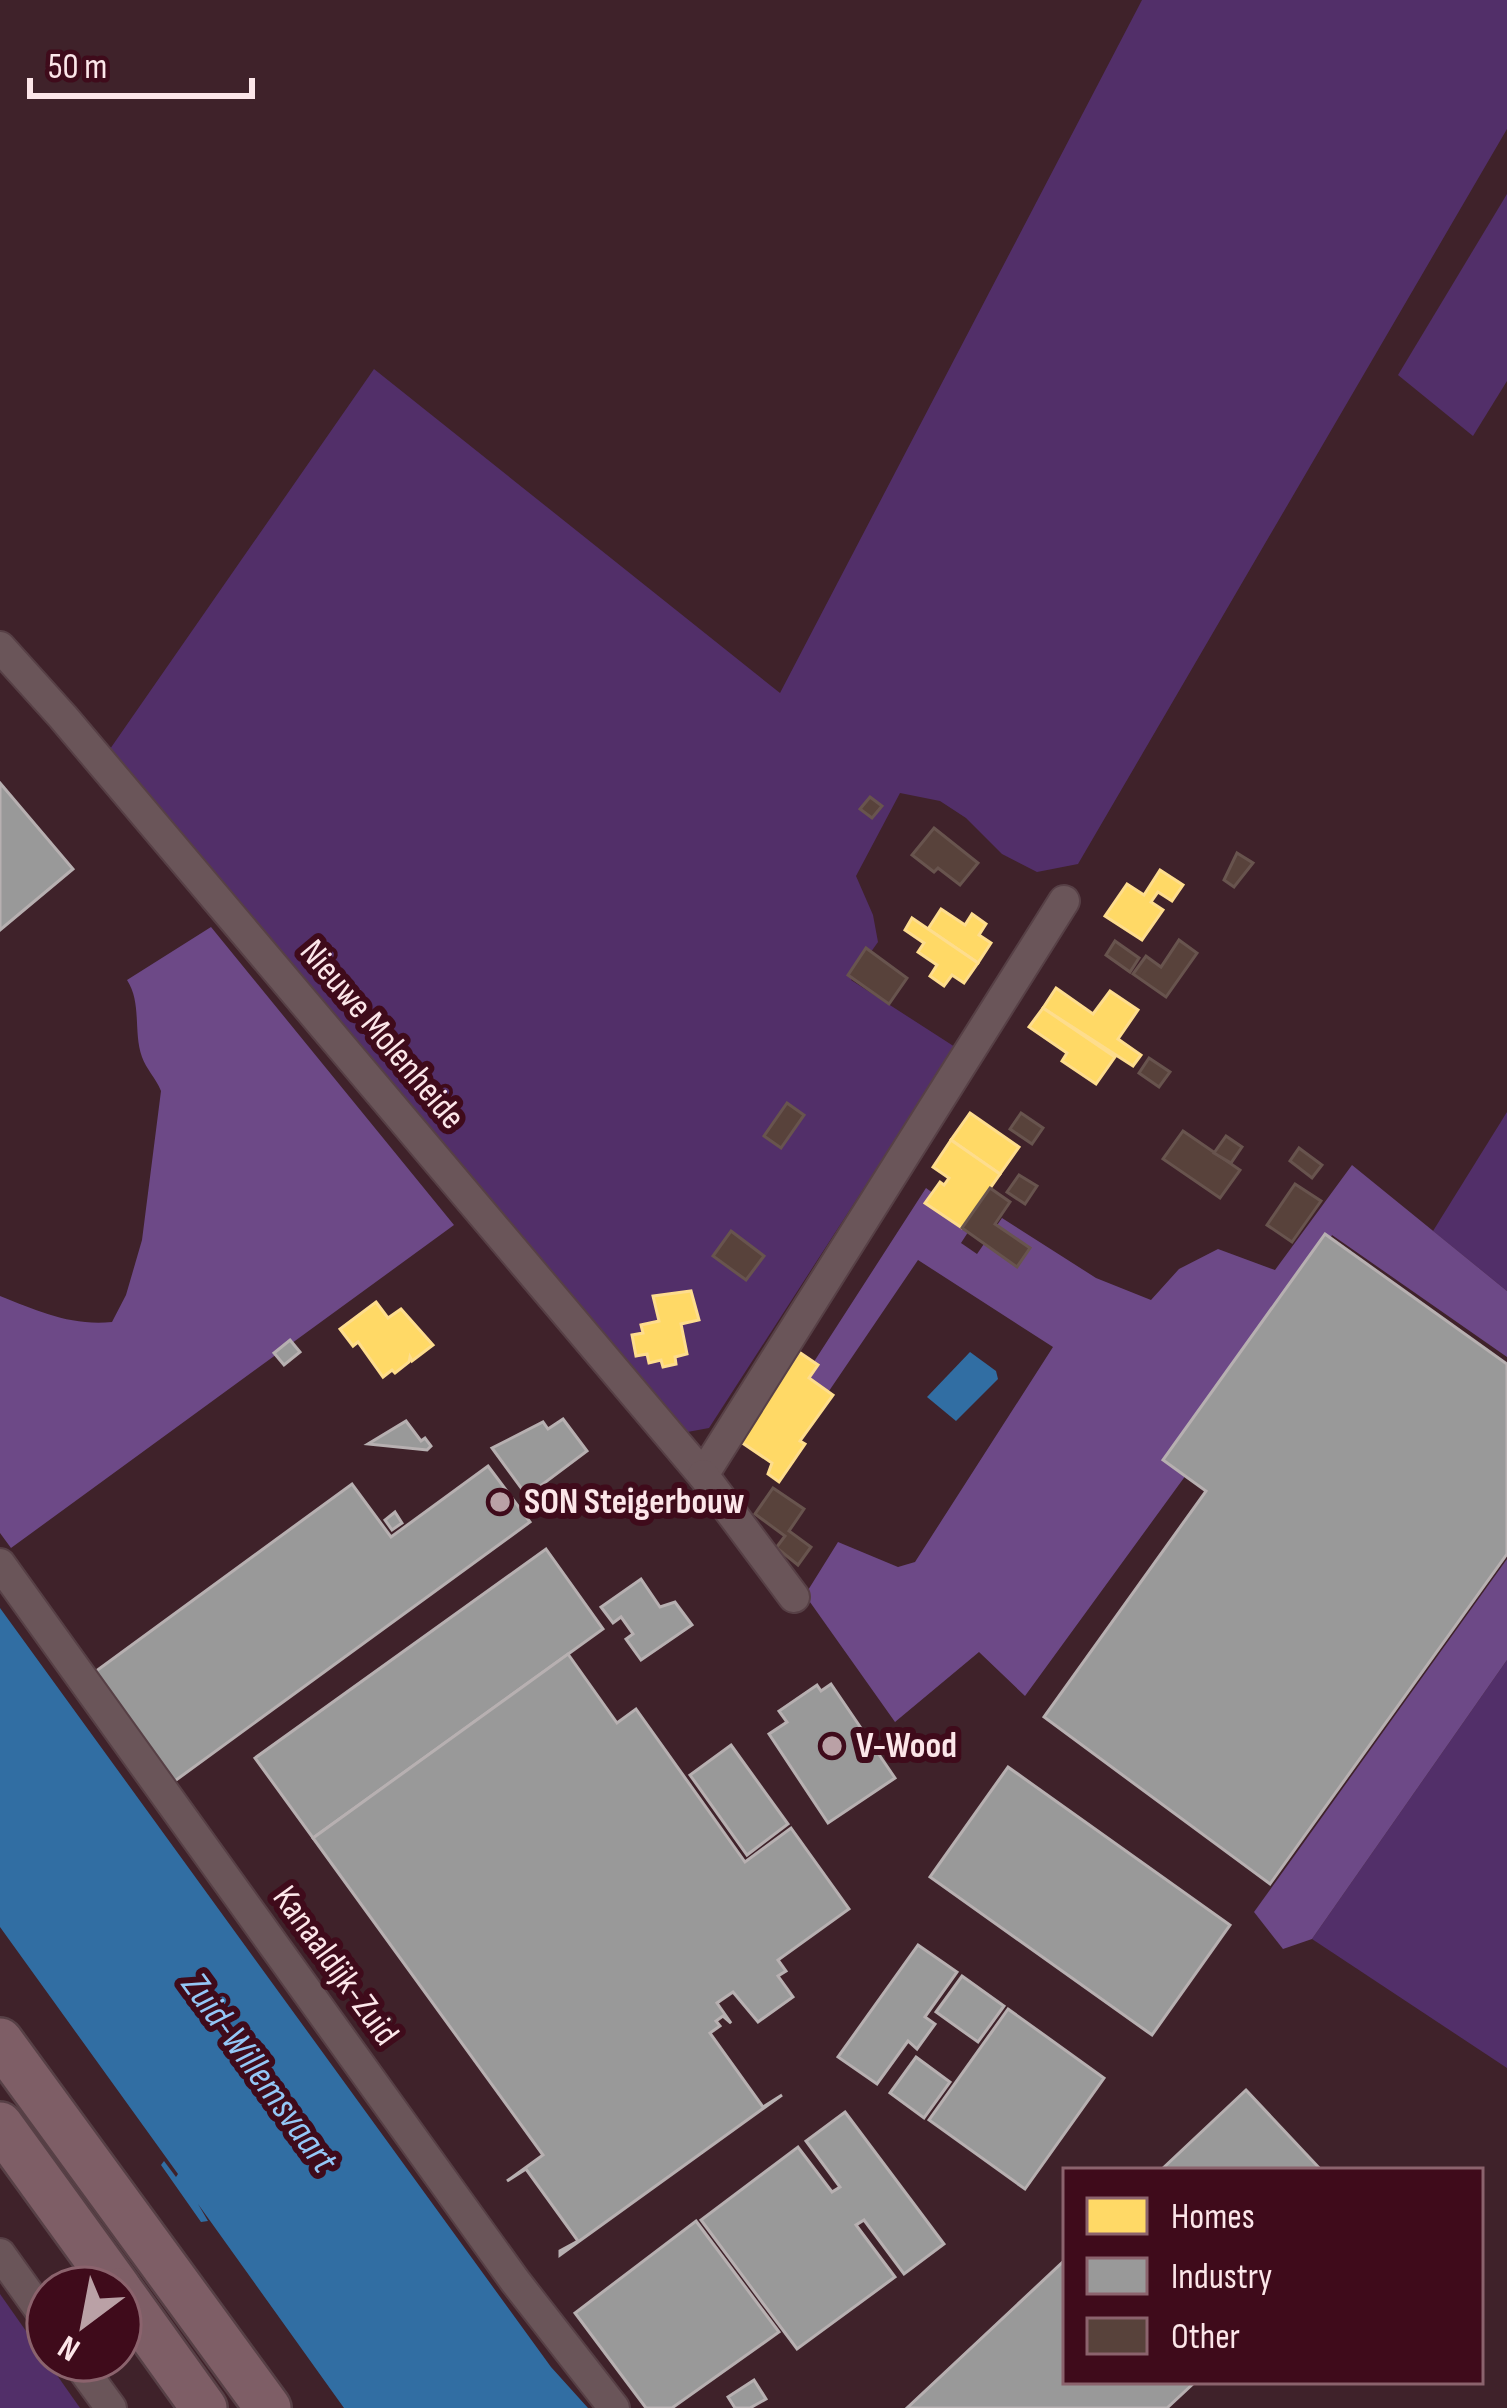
<svg xmlns="http://www.w3.org/2000/svg" width="1507" height="2408" viewBox="0 0 1507 2408" font-family="'Sofia Sans Condensed',sans-serif">
<style>
.green{fill:#522f69}
.forest{fill:#6d4987}
.water{fill:#316ea3}
.homes{fill:#ffd966;stroke:#fedd8d;stroke-width:3}
.industry{fill:#999;stroke:#b7b0b1;stroke-width:3}
.building{fill:#58423b;stroke:#68544e;stroke-width:3}
.lines{fill:none;stroke-linecap:round;stroke-linejoin:round}
.minor-casing{stroke:#574046;stroke-width:34}
.highway-casing{stroke:#574046;stroke-width:50}
.minor{stroke:#6a5559;stroke-width:30}
.highway{stroke:#7e5e66;stroke-width:45}
.poi-dot{fill:#baa1a6;stroke:#3f0b1b;stroke-width:4.5}
.labels{text-anchor:middle;dominant-baseline:central;stroke-width:12;stroke-linejoin:round;paint-order:stroke}
.street-label{font-size:36px;fill:#fce6e9;stroke:#3f0b1b}
.poi-label{font-size:36px;font-weight:bold;fill:#fce6e9;stroke:#3f0b1b;text-anchor:start}
.water-label{font-size:39px;font-style:italic;fill:#94c7f7;stroke:#3f0b1b}
</style>
<rect width="100%" height="100%" fill="#3f222a"/>
<!-- green -->
<g class="green">
<path d="M1142 0H1507V129L1078 864 1037 872 1002 854 966 818 940 801 900 793 856 876 873 915 878 942 851 980 955 1047 709 1428 682 1433 231 899 110 749 374 369 780 693Z"/>
<path d="M1507 194V381L1473 436 1398 375Z"/>
<path d="M1507 1112V1291L1433 1231Z"/>
<path d="M1507 1660V2068L1312 1939Z"/>
<path d="M0 2294 80 2408H0Z"/>
</g>
<!-- forest -->
<g class="forest">
<path d="M211 927 454 1225 11 1548 0 1533V1296C38 1311 70 1326 112 1322L126 1295 142 1240 161 1091C156 1078 146 1069 142 1057 133 1032 142 1003 127 980Z"/>
<path d="M1352 1165 1507 1291V1357L1332 1235 1237 1405 1025 1696 979 1652 895 1722 805 1595 838 1542 898 1567 915 1562 1053 1347 918 1260 812 1416 788 1402 926 1188 974 1223 961 1243 977 1254 1002 1218 1096 1278 1151 1300 1179 1269 1218 1249 1275 1270Z"/>
<path d="M1507 1559V1660L1312 1939 1283 1949 1254 1912Z"/>
</g>
<!-- water -->
<g class="water">
<path d="M970 1352 996 1371 998 1379 956 1421 927 1397Z"/>
<path d="M0 1608 551 2367 588 2408H344L198 2204 208 2221 201 2222 161 2165 164 2161 176 2177 178 2174 0 1927Z"/>
</g>
<!-- homes -->
<g class="homes">
<path d="M1160 870 1183 885 1172 901 1158 892 1151 902 1163 910 1142 940 1105 916 1127 884 1144 895Z"/>
<path d="M941 909 965 925 972 914 986 924 979 935 991 943 978 963 928 929Z"/>
<path d="M912 918 978 963 964 983 952 975 944 986 930 976 937 965 918 952 924 943 905 930Z"/>
<path d="M1056 988 1093 1014 1110 991 1138 1010 1118 1039 1141 1055 1133 1066 1043 1008Z"/>
<path d="M1043 1008 1115 1057 1096 1084 1062 1061 1067 1053 1029 1027Z"/>
<path d="M970 1113 1019 1147 1000 1174 951 1140Z"/>
<path d="M951 1140 1000 1174 962 1228 925 1203 940 1182 944 1185 949 1178 933 1167Z"/>
<path d="M691 1291 699 1320 681 1324 687 1354 675 1357 676 1364 663 1367 661 1360 649 1363 647 1354 636 1356 632 1335 643 1333 641 1325 659 1321 653 1296Z"/>
<path d="M376 1302 388 1318 401 1309 433 1345 412 1361 410 1357 409 1362 395 1373 392 1370 383 1377 358 1342 353 1346 340 1329Z"/>
<path d="M799 1352 818 1365 809 1378 833 1395 800 1441 805 1444 779 1482 768 1474 772 1463 741 1442Z"/>
</g>
<!-- industry -->
<g class="industry">
<path d="M0 783 73 869 0 930Z"/>
<path d="M1325 1234 1507 1364V1554L1270 1884 1044 1717 1206 1491 1163 1460Z"/>
<path d="M290 1340 300 1352 284 1365 274 1353Z"/>
<path d="M563 1419 587 1451 527 1496 492 1448 543 1422 548 1429Z"/>
<path d="M406 1421 421 1441 425 1438 431 1446 427 1450 368 1444Z"/>
<path d="M488 1466 530 1522 172 1783 92 1674 352 1484 391 1537Z"/>
<path d="M395 1512 402 1523 392 1530 385 1520Z"/>
<path d="M546 1549 603 1629 313 1838 255 1758Z"/>
<path d="M641 1579 660 1607 675 1602 692 1625 641 1660 626 1639 633 1634 621 1617 613 1623 601 1607Z"/>
<path d="M568 1654 617 1723 636 1709 745 1862 791 1828 849 1909 778 1960 786 1971 778 1976 793 1997 758 2022 733 1992 717 2003 731 2023 723 2016 716 2021 720 2026 710 2033 763 2107 782 2095 560 2255V2251L578 2241 526 2169 507 2181 543 2155 313 1838Z"/>
<path d="M831 1684 895 1778 828 1823 769 1734 787 1722 779 1711 817 1685 821 1691Z"/>
<path d="M731 1745 788 1824 747 1855 690 1775Z"/>
<path d="M1008 1767 1230 1925 1152 2035 930 1877Z"/>
<path d="M918 1945 957 1972 925 2017 935 2024 917 2049 908 2041 877 2084 838 2057Z"/>
<path d="M962 1976 1004 2006 978 2042 936 2012Z"/>
<path d="M1008 2009 1104 2078 1025 2189 929 2120Z"/>
<path d="M916 2057 950 2082 924 2118 890 2093Z"/>
<path d="M1246 2090 1322 2171H1160Z"/>
<path d="M845 2112 944 2244 904 2274 864 2220 856 2225 895 2277 797 2349 701 2220 798 2147 832 2192 840 2187 806 2141Z"/>
<path d="M696 2221 779 2332 672 2408H646L575 2313Z"/>
<path d="M1066 2259V2381H1196L1167 2408H907Z"/>
<path d="M754 2380 766 2399 750 2408H735L728 2397Z"/>
</g>
<!-- building -->
<g class="building">
<path d="M870 797 882 806 872 818 860 809Z"/>
<path d="M934 828 978 863 960 885 938 868 934 872 912 855Z"/>
<path d="M1237 853 1253 863 1234 887 1224 880Z"/>
<path d="M1179 940 1197 953 1166 997 1133 974 1146 956 1161 967Z"/>
<path d="M1115 941 1139 958 1130 972 1106 955Z"/>
<path d="M866 948 907 978 889 1004 848 975Z"/>
<path d="M1149 1058 1170 1072 1159 1087 1139 1073Z"/>
<path d="M787 1103 804 1115 781 1148 764 1136Z"/>
<path d="M1021 1113 1043 1128 1032 1144 1010 1129Z"/>
<path d="M1183 1131 1240 1170 1220 1198 1163 1159Z"/>
<path d="M1226 1136 1242 1147 1231 1163 1214 1153Z"/>
<path d="M1299 1148 1322 1165 1312 1178 1290 1161Z"/>
<path d="M1019 1175 1037 1186 1025 1204 1007 1192Z"/>
<path d="M1295 1184 1321 1201 1292 1242 1267 1225Z"/>
<path d="M990 1188 1010 1202 995 1224 1030 1248 1017 1267 962 1228Z"/>
<path d="M731 1231 764 1256 746 1280 713 1256Z"/>
<path d="M773 1488 804 1509 789 1531 811 1547 798 1565 777 1548 773 1552 785 1536 755 1514Z"/>
</g>
<g class="lines">
<defs>
<g id="minor">
<path d="M0 647 63 717 703 1475 1064 901"/>
<path d="M703 1475 794 1597"/>
<path d="M0 1564 515 2281 614 2408"/>
<path d="M0 2254 48 2321"/>
<path d="M76 2360 111 2408"/>
</g>
<g id="highway">
<path d="M0 2041 268 2408"/>
<path d="M0 2125 118 2288"/>
<path d="M120 2291 204 2408"/>
</g>
</defs>
<!-- minor casing -->
<use href="#minor" class="minor-casing"/>
<!-- highway casing -->
<use href="#highway" class="highway-casing"/>
<!-- minor -->
<use href="#minor" class="minor"/>
<!-- highway -->
<use href="#highway" class="highway"/>
</g>
<!-- markers -->
<g class="poi-dot">
<circle cx="500" cy="1502" r="12"/>
<circle cx="832" cy="1746" r="12"/>
</g>
<g class="labels">
<!-- street labels -->
<g class="street-label">
<text transform="translate(382 1035) rotate(50)">Nieuwe Molenheide</text>
<text transform="translate(335 1966) rotate(54)">Kanaaldijk-Zuid</text>
</g>
<!-- poi labels -->
<g class="poi-label">
<text x="524" y="1502">SON Steigerbouw</text>
<text x="856" y="1746">V-Wood</text>
</g>
<!-- water labels -->
<g class="water-label">
<text transform="translate(259 2073) rotate(54)">Zuid-Willemsvaart</text>
</g>
</g>
<!-- legend -->
<rect x="1063" y="2168" width="420" height="216" fill="#3f0b1b" stroke="#8b636d" stroke-width="3"/>
<rect x="1087" y="2198" width="60" height="36" fill="#ffd966" stroke="#8b636d" stroke-width="3"/>
<text x="1171" y="2228" font-size="36" fill="#fce6e9">Homes</text>
<rect x="1087" y="2258" width="60" height="36" fill="#999999" stroke="#8b636d" stroke-width="3"/>
<text x="1171" y="2288" font-size="36" fill="#fce6e9">Industry</text>
<rect x="1087" y="2318" width="60" height="36" fill="#58423b" stroke="#8b636d" stroke-width="3"/>
<text x="1171" y="2348" font-size="36" fill="#fce6e9">Other</text>
<!-- north arrow -->
<g transform="translate(84 2324) rotate(212)"><circle r="57" fill="#3f0b1b" stroke="#8b636d" stroke-width="3"/>
<path d="M0-9L21 45L0 30L-21 45Z" fill="#baa1a6"/>
<text y="-18" font-size="33" font-weight="bold" text-anchor="middle" fill="#fce6e9">N</text>
</g>
<!-- scale -->
<path d="M30 78v18h222v-18" fill="none" stroke="#fce6e9" stroke-width="6"/>
<text x="48" y="78" font-size="36" fill="#fce6e9" stroke="#3f0b1b" stroke-width="9" paint-order="stroke">50 m</text>
</svg>
